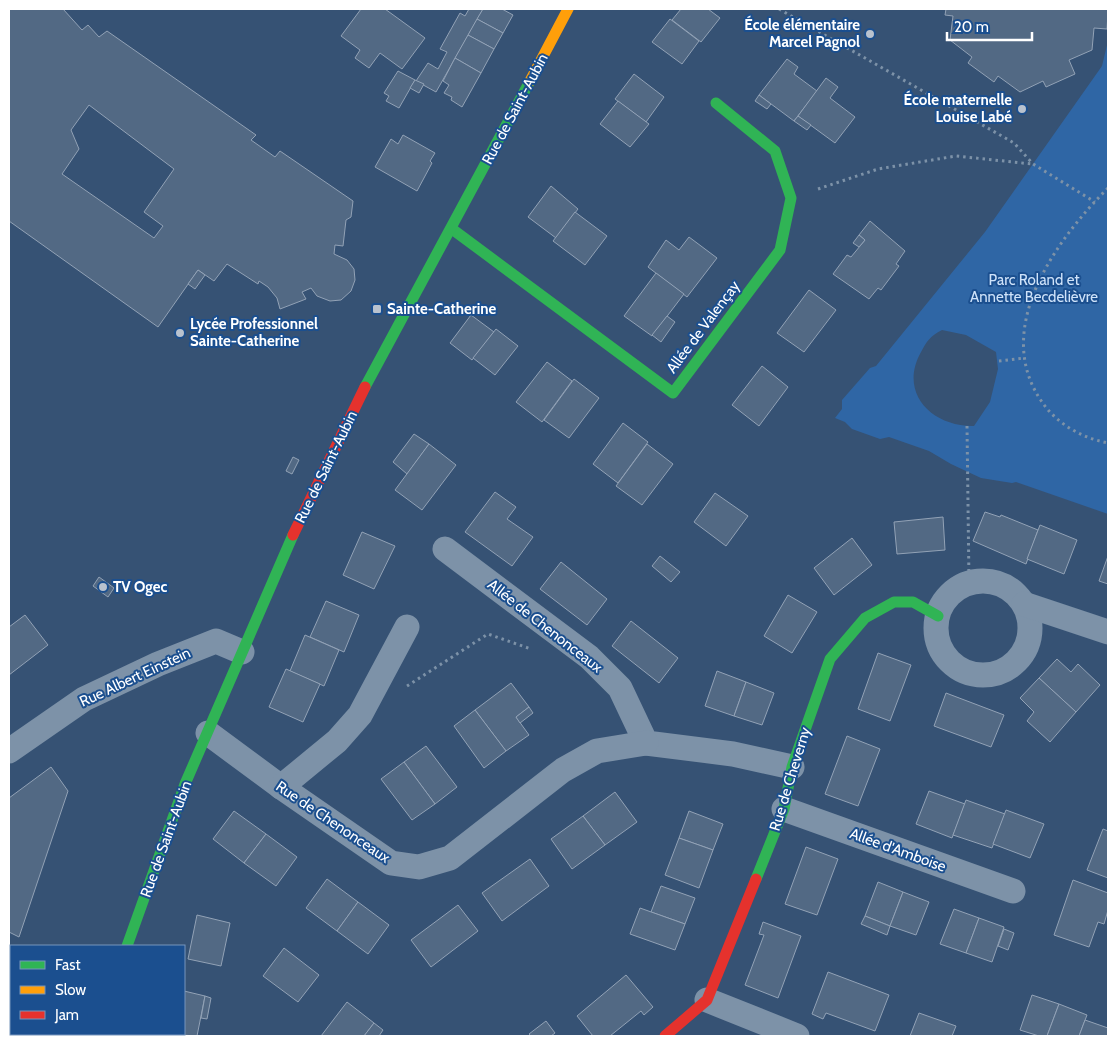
<svg xmlns="http://www.w3.org/2000/svg" width="1117" height="1045" viewBox="0 0 1117 1045" font-family="Cabin,sans-serif">
<style>
.green{fill:#2f66a5;fill-rule:evenodd}
.building{fill:#526984;stroke:#92a2b6;fill-rule:evenodd}
.lines{fill:none;stroke-linecap:round;stroke-linejoin:round}
.path{stroke:#7d92a8;stroke-width:3;stroke-dasharray:2.5 4;stroke-linecap:butt}
.street{stroke:#7d92a8;stroke-width:25}
.fast{stroke:#30b455;stroke-width:11}
.slow{stroke:#ff9f0a;stroke-width:11}
.jam{stroke:#e5322d;stroke-width:11}
.poi-dot{fill:#b9c2ce;stroke:#1b4f8f;stroke-width:2}
.labels{text-anchor:middle;dominant-baseline:central;stroke-width:4;stroke-linejoin:round;paint-order:stroke}
.poi-label{font-size:15px;font-weight:bold;fill:#fff;stroke:#1b4f8f;text-anchor:start}
.street-label{font-size:15px;fill:#fff;stroke:#1b4f8f}
.park-label{font-size:15px;fill:#cfe3fa;stroke:#1b4f8f}
</style>
<rect width="100%" height="100%" fill="#365274"/>
<!-- green -->
<path class="green" d="M1108 41V514L1016 482 1012 483 981 478 951 464 929 451 889 437 880 439 852 429 845 422 835 418 842 409V400L870 368 876 366 985 232 1102 66ZM942 330 966 335 996 352 998 369 990 402 974 426C932 427 898 393 921 352 927 341 930 336 942 330Z"/>
<!-- building -->
<g class="building">
<path d="M9 9H63L82 30 88 25 99 37 107 31 256 135 251 140 275 157 280 151 353 201 351 217 346 220 343 246 335 245 334 254 347 260 354 269 355 280 351 291 341 300 330 301 317 296 311 288 302 292 306 299 280 309 277 298 268 287 259 281 258 284 227 264 214 281 198 270 158 327 9 221ZM89 105 174 169 144 212 163 226 154 238 62 174 79 149 71 130Z"/>
<path d="M361 9H385L425 38 402 69 380 53 369 68 355 58 360 50 341 36Z"/>
<path d="M469 9H483L436 92 416 81 428 63 438 69 447 52 440 49 460 13 465 16Z"/>
<path d="M483 9H502L513 15 503 33 477 19Z"/>
<path d="M681 9H708L720 18 701 42 672 20Z"/>
<path d="M946 9H1108V13L1107 29 1094 28 1092 50 1069 60 1075 74 1046 87 1043 81 1020 92 998 76 994 82 968 63 972 57 950 40 953 16 945 15Z"/>
<path d="M477 19 503 33 494 49 468 35Z"/>
<path d="M670 19 699 41 682 64 652 42Z"/>
<path d="M468 35 494 49 481 73 455 58Z"/>
<path d="M455 58 481 73 462 107 451 100 452 97 444 93 449 85 443 81Z"/>
<path d="M787 59 798 67 794 74 817 91 794 121 759 95Z"/>
<path d="M398 71 415 80 399 108 386 101 389 96 384 93Z"/>
<path d="M634 74 664 97 646 122 615 99Z"/>
<path d="M826 78 838 87 830 98 855 117 835 143 798 116Z"/>
<path d="M415 80 424 84 419 93 410 88Z"/>
<path d="M759 95 771 104 767 109 755 101Z"/>
<path d="M618 101 649 124 630 147 600 124Z"/>
<path d="M798 116 811 125 807 130 794 121Z"/>
<path d="M403 135 435 153 430 161 432 163 417 191 375 167 391 139 398 144Z"/>
<path d="M551 186 578 209 556 238 528 217Z"/>
<path d="M575 212 607 236 585 265 553 241Z"/>
<path d="M870 221 905 251 896 264 899 266 881 290 878 288 869 299 833 274 847 255 851 257 865 240 859 235Z"/>
<path d="M859 235 865 240 859 247 853 243Z"/>
<path d="M689 237 717 258 687 297 648 267 666 240 679 250Z"/>
<path d="M198 270 205 275 195 289 188 284Z"/>
<path d="M656 273 684 294 652 336 624 316Z"/>
<path d="M809 290 836 310 804 352 777 333Z"/>
<path d="M471 315 494 332 472 360 450 343Z"/>
<path d="M667 316 675 322 661 342 652 335Z"/>
<path d="M496 329 518 346 495 375 473 358Z"/>
<path d="M547 362 572 381 542 422 516 402Z"/>
<path d="M762 366 788 387 759 426 732 405Z"/>
<path d="M574 379 599 398 569 438 544 420Z"/>
<path d="M623 423 648 442 618 483 593 464Z"/>
<path d="M414 434 429 444 407 474 393 462Z"/>
<path d="M429 444 456 465 422 510 395 490Z"/>
<path d="M647 444 673 464 642 505 616 486Z"/>
<path d="M293 457 299 460 292 474 286 471Z"/>
<path d="M495 492 516 507 507 519 533 537 512 566 465 532Z"/>
<path d="M715 493 748 516 726 546 694 522Z"/>
<path d="M985 512 1000 517 1001 515 1038 530 1026 564 973 541Z"/>
<path d="M943 517 945 550 897 554 894 522Z"/>
<path d="M1040 525 1077 540 1064 574 1027 559Z"/>
<path d="M362 532 395 546 374 589 343 575Z"/>
<path d="M852 538 872 565 834 595 814 568Z"/>
<path d="M660 556 680 572 671 582 652 566Z"/>
<path d="M1108 556V584L1099 581Z"/>
<path d="M561 562 607 599 587 625 540 589Z"/>
<path d="M99 577 114 588 108 597 93 586Z"/>
<path d="M788 595 817 612 792 653 764 636Z"/>
<path d="M326 601 359 615 344 652 310 637Z"/>
<path d="M25 615 48 645 9 675V627Z"/>
<path d="M631 621 678 658 659 683 612 646Z"/>
<path d="M305 635 339 650 324 686 290 671Z"/>
<path d="M878 653 911 665 890 721 858 709Z"/>
<path d="M1057 659 1071 672 1078 664 1100 685 1076 712 1039 678Z"/>
<path d="M286 669 320 684 303 722 269 707Z"/>
<path d="M717 671 746 682 734 716 705 706Z"/>
<path d="M1039 678 1076 712 1050 742 1027 721 1034 712 1020 698Z"/>
<path d="M746 682 774 693 762 725 734 716Z"/>
<path d="M511 683 529 707 516 717 529 735 506 751 475 710Z"/>
<path d="M946 693 1004 715 991 747 934 726Z"/>
<path d="M529 707 533 713 520 723 516 717Z"/>
<path d="M475 710 506 751 484 768 454 726Z"/>
<path d="M847 736 880 749 858 806 825 794Z"/>
<path d="M426 746 457 787 435 804 404 762Z"/>
<path d="M404 762 435 804 412 820 381 779Z"/>
<path d="M51 767 68 791 19 937 9 932V798Z"/>
<path d="M929 791 965 804 952 838 916 824Z"/>
<path d="M615 792 637 822 605 845 583 816Z"/>
<path d="M966 800 1005 814 992 848 953 835Z"/>
<path d="M1006 810 1044 824 1030 858 993 844Z"/>
<path d="M234 811 266 834 244 863 213 839Z"/>
<path d="M689 811 723 824 713 850 679 838Z"/>
<path d="M583 816 605 845 572 869 551 839Z"/>
<path d="M1103 829 1108 831V878L1087 870Z"/>
<path d="M266 834 297 857 276 886 244 863Z"/>
<path d="M679 838 713 850 699 888 665 875Z"/>
<path d="M806 847 838 859 817 915 785 904Z"/>
<path d="M530 859 549 886 502 921 482 893Z"/>
<path d="M327 879 358 902 337 931 306 908Z"/>
<path d="M1073 880 1108 893V910L1104 924 1098 922 1089 947 1054 935Z"/>
<path d="M878 882 903 892 890 926 865 916Z"/>
<path d="M661 886 695 898 685 924 651 912Z"/>
<path d="M903 892 929 902 916 935 890 926Z"/>
<path d="M358 902 389 925 368 954 337 931Z"/>
<path d="M458 905 478 931 431 967 411 940Z"/>
<path d="M640 908 685 924 675 950 630 934Z"/>
<path d="M954 909 979 918 966 953 940 944Z"/>
<path d="M197 915 230 923 221 966 188 959Z"/>
<path d="M865 916 890 926 887 935 861 924Z"/>
<path d="M979 918 1004 927 992 962 966 953Z"/>
<path d="M763 922 801 936 778 998 745 985 764 935 759 934Z"/>
<path d="M1004 929 1014 933 1008 950 998 946Z"/>
<path d="M284 948 319 975 298 1002 263 976Z"/>
<path d="M828 972 889 995 875 1031 826 1013 823 1019 812 1014Z"/>
<path d="M626 975 653 1007 644 1015 641 1011 610 1036H593L577 1016Z"/>
<path d="M184 991 205 996 197 1036 165 1034H184Z"/>
<path d="M1032 995 1059 1004 1047 1036H1039L1020 1030Z"/>
<path d="M205 996 211 998 207 1019 201 1018Z"/>
<path d="M347 1002 374 1023 364 1036H321Z"/>
<path d="M1059 1004 1087 1015 1079 1036H1047Z"/>
<path d="M919 1013 956 1026 952 1036H910Z"/>
<path d="M1085 1020 1108 1028V1036H1079Z"/>
<path d="M546 1021 555 1033 551 1036H531L529 1034Z"/>
<path d="M374 1023 383 1030 379 1036H364Z"/>
</g>
<g class="lines">
<!-- path -->
<g class="path">
<path d="M779 9 1014 143 1033 164 1095 202"/>
<path d="M1108 188C1056 240 991 329 1042 402 1057 424 1082 438 1108 443"/>
<path d="M818 189 878 169 956 156 1032 164"/>
<path d="M999 361 1024 358"/>
<path d="M967 426 969 583"/>
<path d="M407 686 488 634 531 649"/>
</g>
<!-- street -->
<g class="street">
<path d="M445 549 589 657 620 688 646 743 733 754 792 767"/>
<circle cx="983" cy="628" r="47"/>
<path d="M1024 604 1108 632"/>
<path d="M208 733 281 787 391 863 419 867 450 858 563 770 597 751 646 743"/>
<path d="M9 751 84 699 158 664 216 641 242 652"/>
<path d="M281 787 337 741 360 715 407 627"/>
<path d="M784 809 1013 891"/>
<path d="M707 1000 797 1036"/>
<path d="M103 1036 104 1034"/>
</g>
<!-- fast -->
<g class="fast">
<path d="M452 229 673 393 780 250 791 198 775 151 716 103"/>
<path d="M365 387 530 81"/>
<path d="M756 879 784 809 792 767 830 659 865 618 894 602H913L938 616"/>
<path d="M127 946 185 784 293 535"/>
</g>
<!-- slow -->
<path class="slow" d="M530 81 568 9"/>
<!-- jam -->
<g class="jam">
<path d="M293 535 365 387"/>
<path d="M665 1036 707 1000 756 879"/>
</g>
</g>
<!-- markers -->
<g class="poi-dot">
<circle cx="870" cy="34" r="5"/>
<circle cx="1022" cy="109" r="5"/>
<rect x="372" y="304" width="10" height="10" rx="2.5"/>
<circle cx="180" cy="333" r="5"/>
<circle cx="103" cy="587" r="5"/>
</g>
<g class="labels">
<!-- poi labels -->
<g class="poi-label">
<text x="860" y="25" text-anchor="end">École élémentaire<tspan x="860" dy="17">Marcel Pagnol</tspan></text>
<text x="1012" y="100" text-anchor="end">École maternelle<tspan x="1012" dy="17">Louise Labé</tspan></text>
<text x="387" y="309">Sainte-Catherine</text>
<text x="190" y="324">Lycée Professionnel<tspan x="190" dy="17">Sainte-Catherine</tspan></text>
<text x="113" y="587">TV Ogec</text>
</g>
<!-- street labels -->
<g class="street-label">
<text transform="translate(515 109) rotate(-62)">Rue de Saint-Aubin</text>
<text transform="translate(703 327) rotate(-53)">Allée de Valençay</text>
<text transform="translate(326 467) rotate(-64)">Rue de Saint-Aubin</text>
<text transform="translate(545 626) rotate(38)">Allée de Chenonceaux</text>
<text transform="translate(135 677) rotate(-25)">Rue Albert Einstein</text>
<text transform="translate(790 779) rotate(-73)">Rue de Cheverny</text>
<text transform="translate(333 822) rotate(34)">Rue de Chenonceaux</text>
<text transform="translate(166 839) rotate(-70)">Rue de Saint-Aubin</text>
<text transform="translate(898 850) rotate(20)">Allée d'Amboise</text>
</g>
<!-- park labels -->
<g class="park-label">
<text x="1034" y="280">Parc Roland et<tspan x="1034" dy="17">Annette Becdelièvre</tspan></text>
</g>
</g>
<!-- border -->
<rect width="1117" height="1045" fill="none" stroke="#ffffff" stroke-width="20"/>
<!-- legend -->
<rect x="10" y="945" width="175" height="90" fill="#1b4f8f" stroke="#7695bc"/>
<rect x="20" y="961" width="25" height="8" fill="#30b455" stroke="#7695bc"/>
<text x="55" y="970" font-size="15" fill="#ffffff">Fast</text>
<rect x="20" y="986" width="25" height="8" fill="#ff9f0a" stroke="#7695bc"/>
<text x="55" y="995" font-size="15" fill="#ffffff">Slow</text>
<rect x="20" y="1011" width="25" height="8" fill="#e5322d" stroke="#7695bc"/>
<text x="55" y="1020" font-size="15" fill="#ffffff">Jam</text>
<!-- scale -->
<path d="M947 32v8h85v-8" fill="none" stroke="#ffffff" stroke-width="2.5"/>
<text x="954" y="32" font-size="15" fill="#ffffff" stroke="#1b4f8f" stroke-width="4" paint-order="stroke">20 m</text>
</svg>
